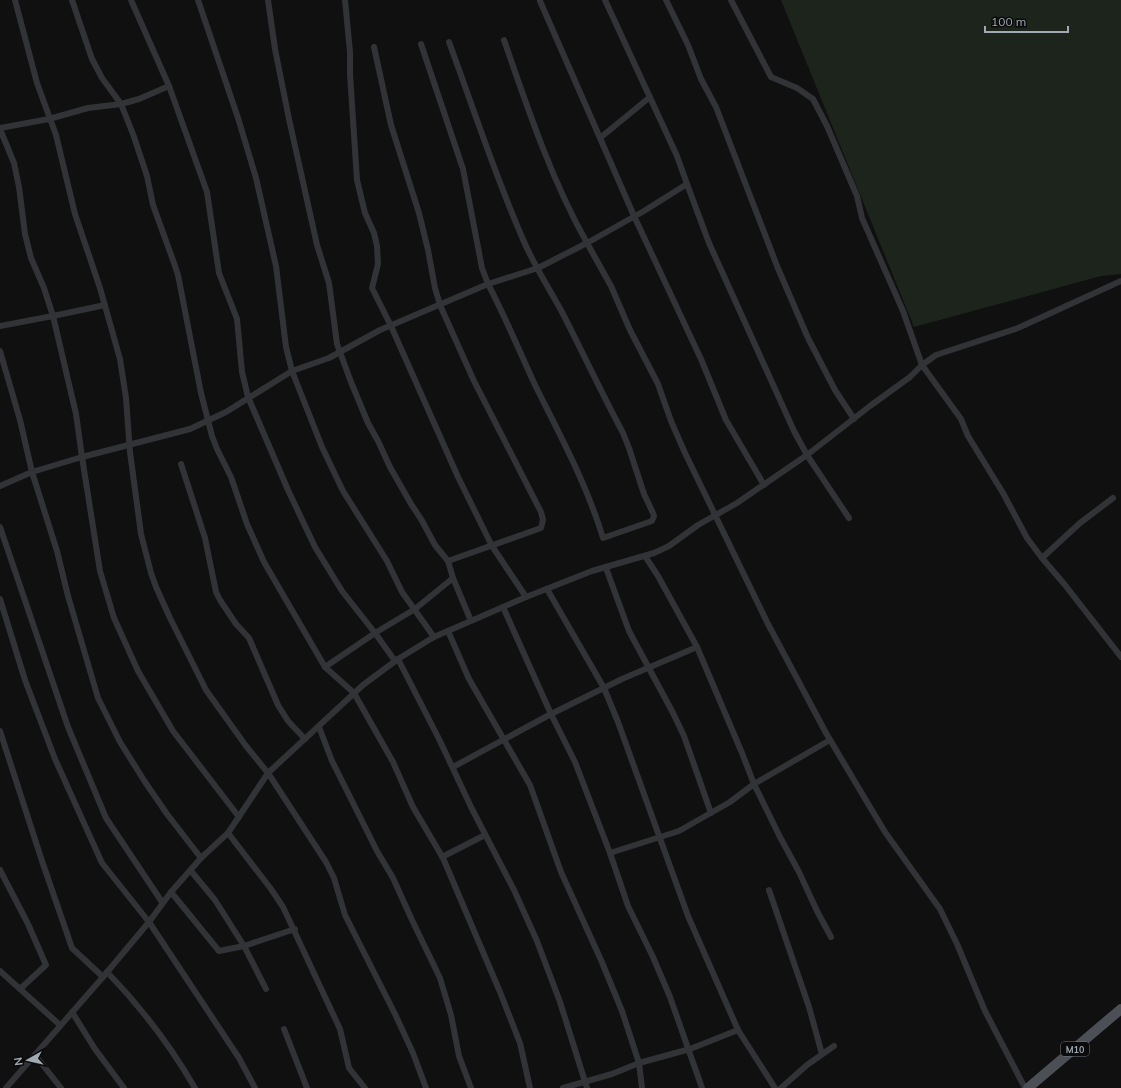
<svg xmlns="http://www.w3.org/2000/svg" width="1121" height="1088" viewBox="0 0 1121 1088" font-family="Mulish,sans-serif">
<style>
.grass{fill:#1c241c}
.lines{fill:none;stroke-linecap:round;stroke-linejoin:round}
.minor{stroke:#313336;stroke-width:6}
.primary{stroke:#4c5056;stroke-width:10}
.labels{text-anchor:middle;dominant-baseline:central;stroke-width:3;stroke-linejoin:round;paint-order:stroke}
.shield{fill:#0b0b0c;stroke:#737a81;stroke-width:1}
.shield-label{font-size:9px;font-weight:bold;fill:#a0aab3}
</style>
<rect width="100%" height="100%" fill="#101011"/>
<!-- grass -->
<path class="grass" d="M781 0H1121V274L1101 276 914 327Z"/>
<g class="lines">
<!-- minor -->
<g class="minor">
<path d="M15 0 37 83 56 135 75 214 100 288 120 359 126 398 130 452 141 534 151 573 156 587 170 618 206 690 246 746 268 773 326 862 334 878 345 915 395 1014 413 1053 426 1088"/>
<path d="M72 0 92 59 102 78 121 104 133 134 147 176 153 205 174 263 178 275 201 393 212 436 217 449 231 477 247 524 264 562 322 662 325 667 354 693 393 762 413 807 443 858 500 992 520 1043 530 1088"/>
<path d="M131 0 169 86"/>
<path d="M198 0 238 118 256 178 276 266 286 347 292 371 322 447 343 491 387 561 402 592 434 637"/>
<path d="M268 0 275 49 289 119 317 245 329 283 337 344 351 382 368 423 378 441 390 467 411 504 421 519 435 545 448 561 453 578 415 609 375 633 325 667"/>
<path d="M345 0 350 52V74L357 180 365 213 374 233 377 246 378 264 372 288 391 326 458 477 492 546 526 597"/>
<path d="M605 0 677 156 687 184"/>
<path d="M666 0 688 45 701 79 716 107 777 266 808 338 835 390 854 419"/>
<path d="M731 0 771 77 797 88 813 99 827 126 857 196 862 218 903 311 922 365 936 355 1018 328 1121 281"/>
<path d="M540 1 600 138"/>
<path d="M449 42C473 107 494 173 522 237 533 264 549 288 563 314 583 353 602 394 623 433L629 448 644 494 653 513 654 516 652 521 603 538C587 485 561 437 536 387 520 353 506 318 488 284L538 268 587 243C551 179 528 109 504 40"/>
<path d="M374 47 391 125 419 213 428 250 435 288 440 305 474 381 541 512 543 520 541 528 448 561"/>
<path d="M650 97 600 138 634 216 701 359 726 420 764 485"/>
<path d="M0 128 49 119 88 108 121 104 139 99 169 86 207 192 219 273 237 319 242 372 248 397 288 490 315 547 342 591 375 633 395 661"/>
<path d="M0 129 14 163 19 187 25 234 31 258 44 288 53 316 105 305"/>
<path d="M0 326 53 316 76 414 82 457 190 429 226 412 292 371 329 358 380 330 488 284 482 268 463 169 421 44"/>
<path d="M0 351 20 420 32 472 82 457 100 571 114 618 138 671 173 731 239 817"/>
<path d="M181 464 205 538 216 592 220 600 236 624 249 638 278 705 288 721 305 739"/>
<path d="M0 486 32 472 57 551 68 596 98 698 120 742 145 782 167 814 201 858"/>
<path d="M849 518 807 455 794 431 709 243 687 184 644 211 587 243 611 286 630 330 658 384 671 421 685 453 768 624 826 733 867 802 885 832 940 909 957 944 985 1011 1025 1088"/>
<path d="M0 527 68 727 106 818 162 902"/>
<path d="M1042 558 1080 523 1113 498"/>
<path d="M606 568 629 631 673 713 684 736 711 813"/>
<path d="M453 578 471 621"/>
<path d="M547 589 604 688 618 722 688 916 738 1030 690 1049 639 1063 612 1074 563 1088"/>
<path d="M0 599 25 680 55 759 102 863 149 922 239 1058 255 1088"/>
<path d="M503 607 551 714 622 679 697 647 658 576 645 556"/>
<path d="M448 631 469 679 530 785 561 872 601 960 622 1011 639 1063 642 1088"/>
<path d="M697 647 742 753 754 784 780 837 799 872 817 911 831 937"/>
<path d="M398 659 439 739 472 809 514 890 537 941 560 1002 587 1088"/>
<path d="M319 727 332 761 377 851 393 878 412 920 440 978 451 1015 459 1056 471 1088"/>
<path d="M0 731 42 861 72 948 103 977"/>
<path d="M453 767 551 714 575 762 610 853 628 906 653 957 670 997 702 1088"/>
<path d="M228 833 271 889 283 907 340 1029 349 1068 365 1088"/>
<path d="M610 853 679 831 730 802 754 784 830 740"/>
<path d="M442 857 485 835"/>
<path d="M0 870 28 924 46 965 20 989 60 1025"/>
<path d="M191 871 215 900 244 946 266 989"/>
<path d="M769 890 809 1007 822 1054"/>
<path d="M171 892 219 951 244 946 295 929"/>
<path d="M0 971 20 989"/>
<path d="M107 972C141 1007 170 1045 195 1088"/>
<path d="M72 1012 95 1049 124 1088"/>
<path d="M284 1029 307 1088"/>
<path d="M738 1030 775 1088"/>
<path d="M35 1055 61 1088"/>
<path d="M6 1088 103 977 149 922 171 892 201 858 228 833 268 773 363 685 398 659 434 637 526 597 592 571 654 553 669 546 698 525 737 503 807 455 870 406 910 377 922 365 961 419 968 436 1003 493 1027 538 1042 558 1065 585 1121 657"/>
<path d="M781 1088 807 1065 834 1046"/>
</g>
<!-- primary -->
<path class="primary" d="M1028 1088 1121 1009"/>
</g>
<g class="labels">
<!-- shield labels -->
<rect class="shield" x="1061" y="1042" width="28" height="14" rx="3"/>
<g class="shield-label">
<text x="1075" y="1049">M10</text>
</g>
</g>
<!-- north arrow -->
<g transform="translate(28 1060) rotate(262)" stroke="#0b0b0c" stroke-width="3" paint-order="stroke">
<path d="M0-3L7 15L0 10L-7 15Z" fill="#a0aab3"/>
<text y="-6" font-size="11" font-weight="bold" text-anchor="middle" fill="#a0aab3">N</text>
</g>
<!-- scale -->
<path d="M985 26v6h83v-6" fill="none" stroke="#a0aab3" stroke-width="2"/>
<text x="991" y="26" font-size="12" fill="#a0aab3" stroke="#0b0b0c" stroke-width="3" paint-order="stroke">100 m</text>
</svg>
